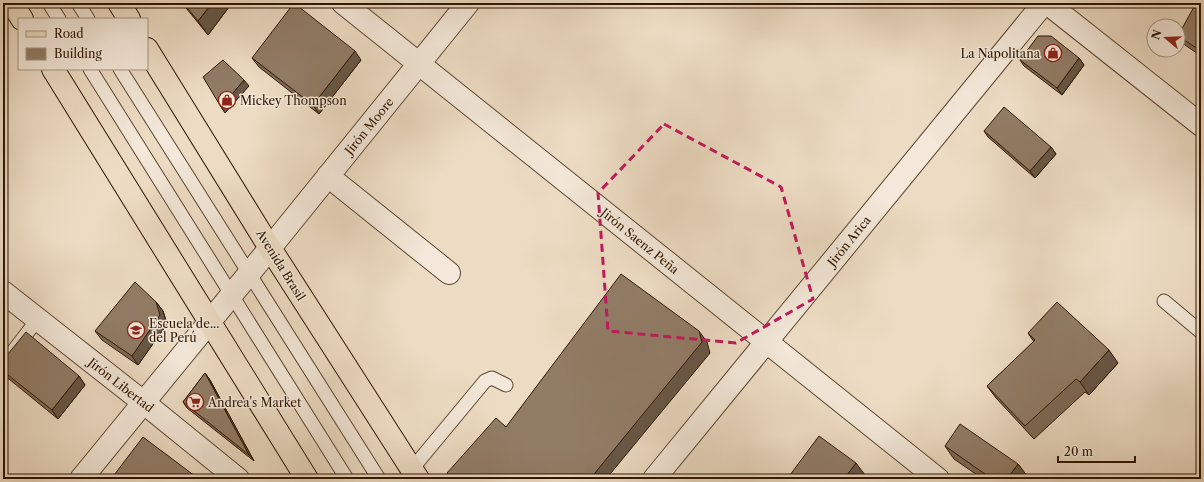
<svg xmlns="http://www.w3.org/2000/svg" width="1204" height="482" viewBox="0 0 1204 482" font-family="'Libre Caslon Text',serif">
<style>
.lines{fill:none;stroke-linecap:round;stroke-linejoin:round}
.lane-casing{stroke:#5e4732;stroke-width:15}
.street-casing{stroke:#5e4732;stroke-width:24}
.primary-casing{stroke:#2e1501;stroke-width:24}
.lane{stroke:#f3e8d9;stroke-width:13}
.street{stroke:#f3e8d9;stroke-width:22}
.primary{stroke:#eddcc4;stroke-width:22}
.wall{fill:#7d6b58;stroke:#2e1501}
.shaded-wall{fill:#665747;stroke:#2e1501}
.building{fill:#917c66;stroke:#2e1501}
.marked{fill:none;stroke:#c2185b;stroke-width:3;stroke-dasharray:8 5;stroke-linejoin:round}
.labels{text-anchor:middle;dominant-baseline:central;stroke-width:3;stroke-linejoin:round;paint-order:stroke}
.poi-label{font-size:12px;fill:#2e1501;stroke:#f3e8d9;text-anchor:start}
.street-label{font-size:12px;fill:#2e1501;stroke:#f3e8d9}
</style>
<rect width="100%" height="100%" fill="#eddcc4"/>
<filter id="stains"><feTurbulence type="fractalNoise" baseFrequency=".005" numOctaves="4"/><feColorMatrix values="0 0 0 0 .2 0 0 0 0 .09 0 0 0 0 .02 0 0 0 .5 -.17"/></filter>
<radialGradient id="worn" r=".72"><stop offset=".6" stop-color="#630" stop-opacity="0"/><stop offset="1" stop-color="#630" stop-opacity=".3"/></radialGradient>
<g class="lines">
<defs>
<g id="lane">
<path d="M49 3 59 19"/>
<path d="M78 3 88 19"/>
<path d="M90 69 347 479"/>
<path d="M120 69 379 479"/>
<path d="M1164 301 1201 332"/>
<path d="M3 364 38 319"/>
<path d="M412 469 485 381 492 378 506 385"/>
</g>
<g id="street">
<path d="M343 3 938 479"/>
<path d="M1047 3 1201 125"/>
<path d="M328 176 449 273"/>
<path d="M3 292 143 402 238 479"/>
<path d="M81 479 270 248 468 3"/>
<path d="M654 479 1044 3"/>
</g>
<g id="primary">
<path d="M12 3 22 19"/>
<path d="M119 3 129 19"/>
<path d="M147 49 270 248 418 479"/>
<path d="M53 69 307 479"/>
</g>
</defs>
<!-- lane casing -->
<use href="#lane" class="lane-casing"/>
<!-- street casing -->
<use href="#street" class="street-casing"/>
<!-- primary casing -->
<use href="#primary" class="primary-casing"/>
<!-- lane -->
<use href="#lane" class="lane"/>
<!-- street -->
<use href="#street" class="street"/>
<!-- primary -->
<use href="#primary" class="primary"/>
</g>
<!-- wall -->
<g class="wall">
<path d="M182 3H232L208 35Z"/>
<path d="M1201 3V56L1185 45 1178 36Z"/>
<path d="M252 58 361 60 319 114 259 67Z"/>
<path d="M1079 58 1084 65 1062 95 1024 66 1020 60Z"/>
<path d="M984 131 1051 147 1056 154 1035 178 988 137Z"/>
<path d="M156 302 163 311 167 324 138 365 102 340 95 331Z"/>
<path d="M1028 333 1118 363 1089 395 1085 392 1034 439 996 398 987 386 1034 342Z"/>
<path d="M3 360 79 376 85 385 58 419 4 375 3 374Z"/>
<path d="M205 373 210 380 254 461 187 408 183 402Z"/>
<path d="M945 446 1018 464 1027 476 1025 479H983L954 459Z"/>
</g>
<!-- shaded-wall -->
<g class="shaded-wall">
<path d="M212 3H232L208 35 198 21Z"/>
<path d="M355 51 361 60 319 114 313 105Z"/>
<path d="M1079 58 1084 65 1062 95 1057 88Z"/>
<path d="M244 80 249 86 225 113 221 107Z"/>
<path d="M1051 147 1056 154 1035 178 1030 171Z"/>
<path d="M156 302 163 311 167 324 138 365 132 356Z"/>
<path d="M699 331 707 342 710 353 606 479H590Z"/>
<path d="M1109 350 1118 363 1089 395 1080 382Z"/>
<path d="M205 373 210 380 254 461 249 455Z"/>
<path d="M79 376 85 385 58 419 52 410Z"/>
<path d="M856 463 865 475 862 479H844Z"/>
<path d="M1018 464 1027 476 1025 479H1007Z"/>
</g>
<!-- building -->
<g class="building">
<path d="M183 3H212L198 21Z"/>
<path d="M294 3 355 51 313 105 252 58Z"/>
<path d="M1196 3H1201V51L1178 36Z"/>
<path d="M1038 36H1051L1079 58 1057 88 1020 60Z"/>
<path d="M223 60 244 80 221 107 203 77Z"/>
<path d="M1004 107 1051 147 1030 171 984 131Z"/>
<path d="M621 274 699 331 702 342 590 479H451L447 473 496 418 506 427Z"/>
<path d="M135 282 156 302 160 315 132 356 95 331Z"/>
<path d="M1057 302 1109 350 1080 382 1076 379 1025 426 987 386 1035 340 1028 333Z"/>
<path d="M26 332 79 376 52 410 3 371V360Z"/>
<path d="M205 373 249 455 183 402Z"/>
<path d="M960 424 1018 464 1007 479H992L945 446Z"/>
<path d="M819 436 856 463 844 479H787Z"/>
<path d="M143 437 199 479H111Z"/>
</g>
<!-- marked area -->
<path class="marked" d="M664 124 781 187 813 299 736 343 608 331 598 193Z"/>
<!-- icons -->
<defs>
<symbol id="shop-ring" viewBox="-11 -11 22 22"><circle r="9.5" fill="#f3e8d9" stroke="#8f2418" stroke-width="1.5"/><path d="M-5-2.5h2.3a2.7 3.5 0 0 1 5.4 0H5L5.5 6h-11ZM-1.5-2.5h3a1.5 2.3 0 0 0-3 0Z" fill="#8f2418"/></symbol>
<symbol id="school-ring" viewBox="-11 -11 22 22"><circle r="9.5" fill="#f3e8d9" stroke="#8f2418" stroke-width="1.5"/><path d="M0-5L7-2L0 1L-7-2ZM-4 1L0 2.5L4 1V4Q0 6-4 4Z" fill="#8f2418"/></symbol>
<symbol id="supermarket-ring" viewBox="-11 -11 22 22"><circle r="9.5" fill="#f3e8d9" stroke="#8f2418" stroke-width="1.5"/><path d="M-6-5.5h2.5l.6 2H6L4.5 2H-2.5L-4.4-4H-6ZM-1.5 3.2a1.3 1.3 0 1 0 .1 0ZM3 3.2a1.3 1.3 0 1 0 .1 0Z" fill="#8f2418"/></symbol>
</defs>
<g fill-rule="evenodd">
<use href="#shop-ring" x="1043" y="43" width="20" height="20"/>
<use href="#shop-ring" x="217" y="90" width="20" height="20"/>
<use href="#school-ring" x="126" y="320" width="20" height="20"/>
<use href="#supermarket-ring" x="185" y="392" width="20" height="20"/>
</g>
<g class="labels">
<!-- poi labels -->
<g class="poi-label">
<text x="1040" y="53" text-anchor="end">La Napolitana</text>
<text x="240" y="100">Mickey Thompson</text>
<text x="149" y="323">Escuela de...<tspan x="149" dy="14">del Perú</tspan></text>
<text x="208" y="402">Andrea's Market</text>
</g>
<!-- street labels -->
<g class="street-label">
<text transform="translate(369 126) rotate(-51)">Jirón Moore</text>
<text transform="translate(640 241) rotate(39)">Jirón Saenz Peña</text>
<text transform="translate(849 241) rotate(-51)">Jirón Arica</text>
<text transform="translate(281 265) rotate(58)">Avenida Brasil</text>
<text transform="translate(121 385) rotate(38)">Jirón Libertad</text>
</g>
</g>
<!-- margin -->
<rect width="1204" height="482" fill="none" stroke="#eddcc4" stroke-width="16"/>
<rect x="4" y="4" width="1196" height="474" fill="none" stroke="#2e1501" stroke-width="2"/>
<rect x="8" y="8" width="1188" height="466" fill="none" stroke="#2e1501"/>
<!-- legend -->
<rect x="18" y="18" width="130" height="52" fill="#f3e8d9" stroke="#a49483"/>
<rect x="26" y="31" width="20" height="6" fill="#eddcc4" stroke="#a49483"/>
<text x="54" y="38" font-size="12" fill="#2e1501">Road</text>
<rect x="26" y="48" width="20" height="12" fill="#917c66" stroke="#a49483"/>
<text x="54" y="58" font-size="12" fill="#2e1501">Building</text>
<!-- north arrow -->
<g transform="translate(1166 38) rotate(289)"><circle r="19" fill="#f3e8d9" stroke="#a49483"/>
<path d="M0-3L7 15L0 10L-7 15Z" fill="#8f2418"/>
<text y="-6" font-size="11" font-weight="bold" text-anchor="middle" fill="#2e1501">N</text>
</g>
<!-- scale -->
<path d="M1058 456v6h77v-6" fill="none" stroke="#2e1501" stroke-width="2"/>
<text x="1064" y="456" font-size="12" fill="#2e1501" stroke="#f3e8d9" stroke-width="3" paint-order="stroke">20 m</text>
<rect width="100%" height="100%" filter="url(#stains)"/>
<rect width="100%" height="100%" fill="url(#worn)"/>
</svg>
